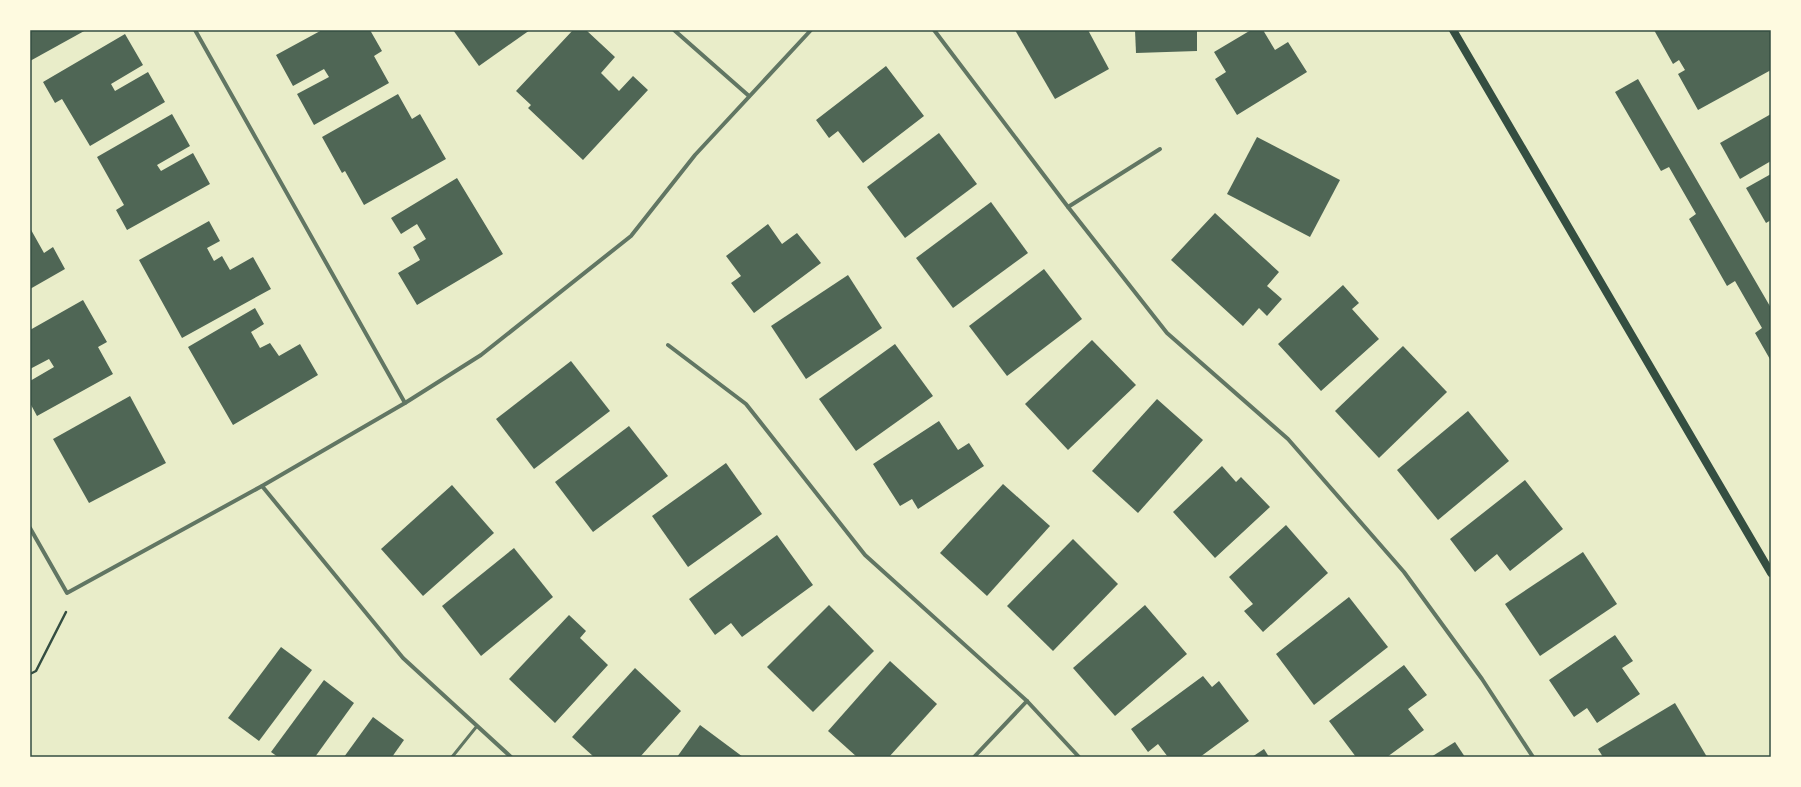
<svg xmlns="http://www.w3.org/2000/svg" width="1801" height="787" viewBox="0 0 1801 787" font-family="'PT Sans',sans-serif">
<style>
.building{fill:#4f6655}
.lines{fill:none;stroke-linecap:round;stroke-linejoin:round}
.path{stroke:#344e41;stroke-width:2.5}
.service{stroke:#617663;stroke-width:3}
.minor{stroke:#617663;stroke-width:4}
.secondary{stroke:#344e41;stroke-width:8}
.neatline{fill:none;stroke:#344e41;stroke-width:1.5}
</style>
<rect width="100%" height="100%" fill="#e9edc9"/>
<!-- building -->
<g class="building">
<path d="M30 30H86L30 61Z"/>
<path d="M322 30H370L382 51 374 56 389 83 314 125 297 94 329 77 324 69 293 86 276 55Z"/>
<path d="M453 30H530L479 66Z"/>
<path d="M573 30H586L615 57 601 73 619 91 633 76 648 90 583 160 528 108 531 105 516 91Z"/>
<path d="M1015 30H1088L1109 69 1055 99Z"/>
<path d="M1135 30H1197V51L1136 53Z"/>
<path d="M1251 30H1263L1275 50 1288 42 1307 72 1237 115 1215 79 1226 72 1214 52Z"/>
<path d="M1654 30H1771V70L1698 110 1678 74 1685 70 1679 60 1673 64Z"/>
<path d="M125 34 143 65 111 84 115 91 148 72 165 102 90 146 62 99 55 103 43 82Z"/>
<path d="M886 66 924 116 863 163 838 131 829 138 816 120Z"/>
<path d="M1638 79 1771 308V361L1755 333 1762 328 1735 281 1727 286 1689 219 1696 214 1669 167 1661 171 1615 92Z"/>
<path d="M398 94 412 119 420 114 446 159 364 205 345 171 342 173 322 137Z"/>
<path d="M172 114 190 146 157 165 161 171 193 153 210 184 127 230 116 210 124 205 97 157Z"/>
<path d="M1771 114V161L1740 179 1720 143Z"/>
<path d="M939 133 977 184 905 238 867 187Z"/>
<path d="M1257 137 1340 180 1310 237 1227 194Z"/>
<path d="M1771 174V220L1766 223 1746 188Z"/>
<path d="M457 178 503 254 417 305 398 273 420 260 413 247 426 239 417 224 401 234 391 218Z"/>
<path d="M991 202 1028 253 953 308 916 258Z"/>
<path d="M1215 213 1279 272 1267 286 1282 299 1267 316 1259 308 1243 326 1171 260Z"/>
<path d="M209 221 220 241 207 248 214 261 222 256 230 270 253 257 271 289 182 338 139 260Z"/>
<path d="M768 224 782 244 797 233 821 263 754 313 731 283 741 276 726 256Z"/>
<path d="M30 228 44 253 53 247 65 269 30 289Z"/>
<path d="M1044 269 1082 319 1007 376 969 326Z"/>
<path d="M848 275 882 328 806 379 771 326Z"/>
<path d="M1343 285 1359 303 1352 309 1379 339 1321 391 1278 344Z"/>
<path d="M83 300 107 342 98 347 113 374 37 416 30 403V381L54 367 49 359 30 369V330Z"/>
<path d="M255 308 264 324 251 332 260 348 270 343 279 356 300 344 318 375 233 425 188 347Z"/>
<path d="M1092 340 1136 385 1068 450 1025 404Z"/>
<path d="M895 344 933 396 856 451 819 399Z"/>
<path d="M1403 346 1447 392 1379 458 1335 411Z"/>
<path d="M571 361 610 411 534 469 496 419Z"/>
<path d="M130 396 166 463 89 503 53 439Z"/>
<path d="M1157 399 1203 440 1138 513 1092 471Z"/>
<path d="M1468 411 1509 461 1438 520 1397 470Z"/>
<path d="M939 421 958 450 969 443 984 466 918 509 912 499 900 506 873 464Z"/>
<path d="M629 426 668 476 593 532 555 482Z"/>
<path d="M726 463 762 514 688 567 652 516Z"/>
<path d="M1222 466 1236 482 1241 477 1270 507 1215 558 1173 512Z"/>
<path d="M1525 480 1563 529 1510 571 1497 554 1475 572 1450 539Z"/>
<path d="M1003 484 1050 526 987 596 940 553Z"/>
<path d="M452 485 494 533 423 596 381 549Z"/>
<path d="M1286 525 1328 573 1263 632 1244 611 1253 604 1229 577Z"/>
<path d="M777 535 813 585 742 637 731 623 715 635 689 599Z"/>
<path d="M1073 539 1118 584 1053 651 1007 606Z"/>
<path d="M514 548 553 597 481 656 442 606Z"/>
<path d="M1583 552 1617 604 1540 656 1505 604Z"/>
<path d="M1349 597 1388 647 1314 705 1276 654Z"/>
<path d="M829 605 874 651 813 712 767 667Z"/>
<path d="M1145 605 1187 654 1115 716 1073 668Z"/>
<path d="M569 615 586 631 580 638 608 665 555 723 509 679Z"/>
<path d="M1615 635 1633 661 1622 668 1640 694 1597 723 1587 708 1574 717 1549 680Z"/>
<path d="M281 647 312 670 259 741 228 718Z"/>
<path d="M890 661 937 704 889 757H857L828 731Z"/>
<path d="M1404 665 1427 695 1408 709 1424 730 1387 757H1356L1329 721Z"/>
<path d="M635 668 681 711 640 757H594L572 737Z"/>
<path d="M1203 676 1212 687 1219 681 1249 721 1200 757H1168L1158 744 1148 752 1131 729Z"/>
<path d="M324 680 354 703 315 757H278L271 752Z"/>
<path d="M1675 703 1707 757H1603L1598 749Z"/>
<path d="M373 717 404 740 392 757H344Z"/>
<path d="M700 725 743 757H677Z"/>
<path d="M1455 742 1465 757H1431Z"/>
<path d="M1264 749 1269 757H1252Z"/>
</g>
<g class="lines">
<!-- path -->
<path class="path" d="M30 674 36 671 66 612"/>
<!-- service -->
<path class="service" d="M452 757 477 726"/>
<!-- minor -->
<g class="minor">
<path d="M195 30 405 403"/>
<path d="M674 30 749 96"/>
<path d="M934 30 1068 207 1167 333 1288 439 1404 572 1482 679 1533 757"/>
<path d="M1068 207 1160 149"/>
<path d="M668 345 746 404 865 555 1027 701 1079 757"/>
<path d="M262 486 403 658 511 757"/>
<path d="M30 528 67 593 262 486 405 403 481 355 631 236 695 155 811 30"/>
<path d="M974 757 1027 701"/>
</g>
<!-- secondary -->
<path class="secondary" d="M1453 30 1771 573"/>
</g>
<!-- border -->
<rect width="1801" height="787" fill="none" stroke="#fefae0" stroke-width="62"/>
<rect x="31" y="31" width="1739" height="725" class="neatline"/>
</svg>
